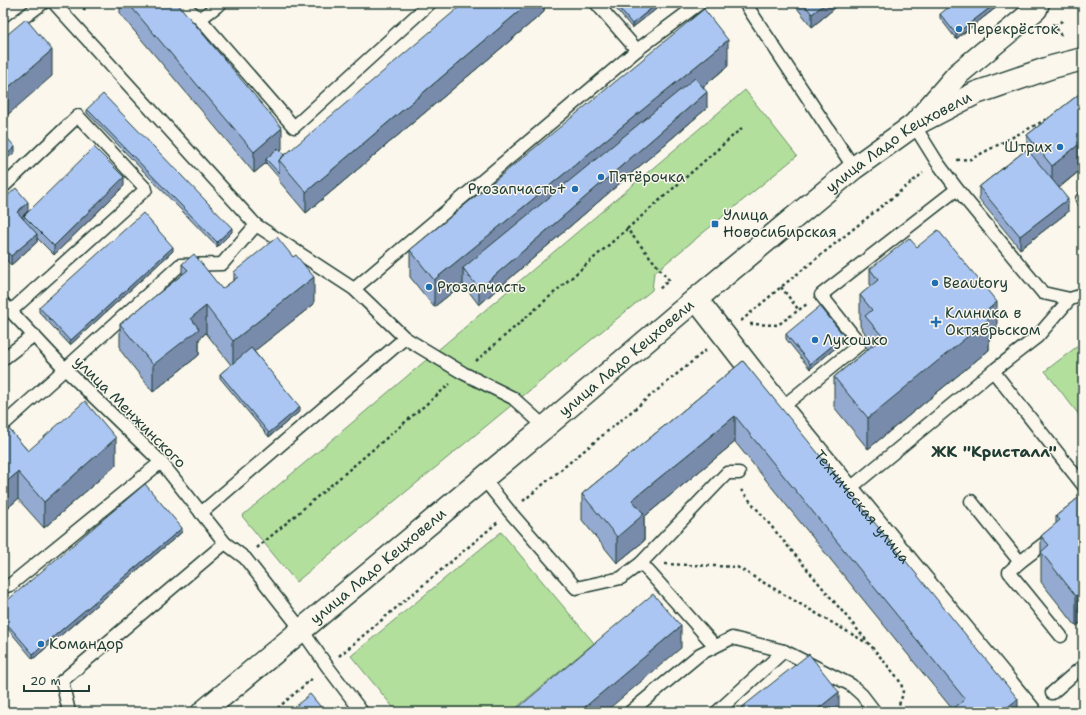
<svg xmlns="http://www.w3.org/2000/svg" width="1086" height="715" viewBox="0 0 1086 715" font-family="'Shantell Sans',sans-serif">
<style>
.green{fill:#b3df9d;stroke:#698e68}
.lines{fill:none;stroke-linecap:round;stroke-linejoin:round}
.lane-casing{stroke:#1f3d34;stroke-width:15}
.street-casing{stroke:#1f3d34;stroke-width:25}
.secondary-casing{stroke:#1f3d34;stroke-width:25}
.path{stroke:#1f3d34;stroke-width:2.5;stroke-dasharray:3 3;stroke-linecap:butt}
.lane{stroke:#fbf7ec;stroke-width:12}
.street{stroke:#fbf7ec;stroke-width:22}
.secondary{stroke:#fbf7ec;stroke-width:22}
.wall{fill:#94aad1;stroke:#1f3d34}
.shaded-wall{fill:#788baa;stroke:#1f3d34}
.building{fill:#acc6f3;stroke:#1f3d34}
.poi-dot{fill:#1f6fb2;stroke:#fbf7ec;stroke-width:1.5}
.labels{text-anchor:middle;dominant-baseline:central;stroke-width:3;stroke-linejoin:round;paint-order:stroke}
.poi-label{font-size:15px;fill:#1f3d34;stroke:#fbf7ec;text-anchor:start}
.street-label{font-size:15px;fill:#1f3d34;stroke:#fbf7ec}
.neighbourhood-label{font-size:16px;font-weight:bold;fill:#1f3d34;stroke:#fbf7ec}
</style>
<rect width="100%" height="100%" fill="#fbf7ec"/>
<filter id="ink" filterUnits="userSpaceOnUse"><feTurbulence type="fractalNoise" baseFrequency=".025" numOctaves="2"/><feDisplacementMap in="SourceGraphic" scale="8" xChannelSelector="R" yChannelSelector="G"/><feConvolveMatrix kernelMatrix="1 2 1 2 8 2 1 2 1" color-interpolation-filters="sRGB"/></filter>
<g filter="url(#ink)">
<!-- green -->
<g class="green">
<path d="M745 90 797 156 654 273 652 290 296 582 242 516Z"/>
<path d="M1083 342V420L1045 371Z"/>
<path d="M501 532 594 643 511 712H397L351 656Z"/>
</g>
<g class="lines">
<defs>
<g id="lane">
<path d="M54 3 256 225 354 289 405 338 463 373 513 398 545 427"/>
<path d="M181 3 200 19 294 127 430 3"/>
<path d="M596 3 637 50"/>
<path d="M745 3 854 168"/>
<path d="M200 19 221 3"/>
<path d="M3 33 43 3"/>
<path d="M914 125 937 162 957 189 1043 293 1070 299 1083 295"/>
<path d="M3 187 78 116 146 189 11 311"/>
<path d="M1082 199 1083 200"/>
<path d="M354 289 637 50 700 3"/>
<path d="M3 303 66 370 161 462 225 543 245 558 301 629 327 666 362 712"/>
<path d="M3 359 34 335"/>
<path d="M993 371 1037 337 1070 299"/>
<path d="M781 408 860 344 821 295 957 189"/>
<path d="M3 425 180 265 222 264 256 225"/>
<path d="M483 478 510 512 576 588 621 578 641 563 727 473H739"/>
<path d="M848 490 993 371 1083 485"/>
<path d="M971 501 1020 562 1054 536"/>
<path d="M201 513 405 338"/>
<path d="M1020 562 1009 572 1061 636"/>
<path d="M641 563 715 646"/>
<path d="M3 587 10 585 161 462"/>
<path d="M1052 693 1083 666"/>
<path d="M69 712 62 681 225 543"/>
<path d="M630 712 700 654 732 638 784 651 851 685 862 695 875 712"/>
<path d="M717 712 784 651"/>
</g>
<g id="street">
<path d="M914 125 958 74 1036 9 1038 3"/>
<path id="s1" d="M696 299 781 408 1030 712"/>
</g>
<g id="secondary">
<path id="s2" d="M203 712 545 427 678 314 854 168 914 125 976 93 1052 67 1083 59"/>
</g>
</defs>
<!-- lane casing -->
<use href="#lane" class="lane-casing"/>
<!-- street casing -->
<use href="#street" class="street-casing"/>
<!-- secondary casing -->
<use href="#secondary" class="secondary-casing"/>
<!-- path -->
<g class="path">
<path d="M83 10 92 3"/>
<path d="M1052 24 1055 26 1062 37"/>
<path d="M1055 26 1063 20"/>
<path d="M957 160 971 159 1049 118"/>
<path d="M627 229 743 127"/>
<path d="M781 287 798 309"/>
<path d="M741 321 781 287 923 173"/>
<path d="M750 324 778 325 807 304"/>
<path d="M476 361 627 229 669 280 658 290"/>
<path d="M741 490 897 677C909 696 899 695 898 712"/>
<path d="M523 501 706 350"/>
<path d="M257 548 450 384"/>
<path d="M665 564 737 567 867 643"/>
<path d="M339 656 498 522"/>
<path d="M273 712 314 677"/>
</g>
<!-- lane -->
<use href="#lane" class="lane"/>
<!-- street -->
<use href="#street" class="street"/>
<!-- secondary -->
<use href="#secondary" class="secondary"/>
</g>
<!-- wall -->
<g class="wall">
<path d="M120 3H177L282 149 280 151 284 155 544 3V12L306 213 279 181V178L266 163 254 173 120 14Z"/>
<path d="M611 3H664L632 28Z"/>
<path d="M793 3H841L812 27Z"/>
<path d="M1002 3 956 39 940 18V14Z"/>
<path d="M728 66 703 87 707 108 479 305 463 284 434 307 410 277V250Z"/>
<path d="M1083 91V168L1059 188 1068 212 1020 249 979 199V187L1027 149V135Z"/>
<path d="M87 109 232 232 217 247 87 113Z"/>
<path d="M124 186 54 255 37 238V242L11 265 3 256V200L28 211 22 217 24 219V216Z"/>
<path d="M917 247 997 333 989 339V350L868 449 834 407V377L868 349 865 346V333L860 326V295L870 287V269Z"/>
<path d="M173 251 70 345 39 312V307Z"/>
<path d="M182 264 222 289 234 280V272L314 304 254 351 300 411 269 437 220 378V374L231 365 206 333 199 339V355L153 392 120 350V324L182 275Z"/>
<path d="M786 334 844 341 810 369 786 339Z"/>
<path d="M743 361 1018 712H952V710H953L735 442 644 517V541L617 563 582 520V494Z"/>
<path d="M3 422 28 451 116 465 44 528 18 499 3 512Z"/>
<path d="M1083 494V622H1082L1076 626 1041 582V536L1056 524V516Z"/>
<path d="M182 532 33 659 3 623V604Z"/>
</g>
<!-- shaded-wall -->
<g class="shaded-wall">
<path d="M529 3H544V12L306 213V192Z"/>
<path d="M658 3H664L632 28V24Z"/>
<path d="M826 3H841L812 27V14Z"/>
<path d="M996 3H1002L956 39V34Z"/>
<path d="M728 40V66L470 278 463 268V284L434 307V280Z"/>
<path d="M52 50V76L3 119V92Z"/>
<path d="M707 92V108L479 305V289Z"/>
<path d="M282 128V149L268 161 266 159V163L254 173V152Z"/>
<path d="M1083 141V168L1052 193V166Z"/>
<path d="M15 147V152L3 162V158Z"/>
<path d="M124 177V186L54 255V246Z"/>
<path d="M1068 199V212L1020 249V236Z"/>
<path d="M28 202V211L17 221V212Z"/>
<path d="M232 228V232L217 247V242Z"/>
<path d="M37 234V242L11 265V256Z"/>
<path d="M173 247V251L70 345V341Z"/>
<path d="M314 277V304L233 368V341Z"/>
<path d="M997 302V333L989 339V350L868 449V418L984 313Z"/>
<path d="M206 306V333L199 339V355L153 392V365L191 318Z"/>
<path d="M844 336V341L810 369V364Z"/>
<path d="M300 407V411L269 437V433Z"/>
<path d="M735 416V442L644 517V541L617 563V537L632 500Z"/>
<path d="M116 438V465L44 528V502Z"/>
<path d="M18 472V499L3 512V485Z"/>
<path d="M182 528V532L33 659V654Z"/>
<path d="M1082 591V622L1076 626V596Z"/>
<path d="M681 626V648L605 712H579Z"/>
<path d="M839 692V712H814Z"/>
<path d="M1018 699V712H1001Z"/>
</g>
<!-- building -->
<g class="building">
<path d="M128 3H177L282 128 254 152Z"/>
<path d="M464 3H529L306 192 279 160Z"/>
<path d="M615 3H658L632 24Z"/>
<path d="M803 3H826L812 14Z"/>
<path d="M954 3H996L956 34 940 14Z"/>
<path d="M704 9 728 40 434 280 410 250Z"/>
<path d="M26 19 52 50 3 92V38Z"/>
<path d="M695 78 707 92 479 289 463 268Z"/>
<path d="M1083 91V142V141L1052 166 1027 135Z"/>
<path d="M103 94 232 228 217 242 87 109Z"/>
<path d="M3 133 15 147 3 158Z"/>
<path d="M94 147 124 177 54 246 24 216Z"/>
<path d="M278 148 284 155 279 160V173L266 159Z"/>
<path d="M1027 149 1068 199 1020 236 979 187Z"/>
<path d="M16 188 28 202 17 212 37 234 11 256 3 247V200Z"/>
<path d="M143 213 173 247 70 341 39 307Z"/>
<path d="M938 230 997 302 984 313 989 319 868 418 834 377 883 337 865 316 872 310 860 295 878 280 870 269 909 238 917 247Z"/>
<path d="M277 237 293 257 296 255 314 277 233 341 206 306 191 318 199 329 153 365 120 324 188 270 182 264 194 254 222 289 238 277 234 272Z"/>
<path d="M820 306 844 336 810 364 786 334Z"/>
<path d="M251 348 300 407 269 433 220 374Z"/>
<path d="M743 361 1018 699 1001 712H953L952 710 965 699 735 416 632 500 644 514 617 537 582 494Z"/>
<path d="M85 401 116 438 44 502 18 472 3 485V422L28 451Z"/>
<path d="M145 484 182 528 33 654 3 619V604Z"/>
<path d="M1083 494V592L1082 591 1076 596 1041 552 1049 545 1041 536 1060 520 1056 516Z"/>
<path d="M653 594 681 626 579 712H513Z"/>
<path d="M809 654 839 692 814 712H736Z"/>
<path d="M310 694 325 712H289Z"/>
</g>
</g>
<!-- markers -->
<g class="poi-dot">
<circle cx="959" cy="29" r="4"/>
<circle cx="1060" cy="147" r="4"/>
<circle cx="601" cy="177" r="4"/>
<circle cx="575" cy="189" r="4"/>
<rect x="711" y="220" width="8" height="8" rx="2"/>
<circle cx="935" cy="283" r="4"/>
<circle cx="429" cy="287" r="4"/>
<path d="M934 316h4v4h4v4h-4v4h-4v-4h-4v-4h4z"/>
<circle cx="815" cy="340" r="4"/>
<circle cx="41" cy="644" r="4"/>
</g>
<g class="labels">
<!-- poi labels -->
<g class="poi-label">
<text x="967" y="29">Перекрёсток</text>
<text x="1052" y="147" text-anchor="end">Штрих</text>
<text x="609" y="177">Пятёрочка</text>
<text x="567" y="189" text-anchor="end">Proзапчасть+</text>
<text x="723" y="215">Улица<tspan x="723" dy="17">Новосибирская</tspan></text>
<text x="943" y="283">Beautory</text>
<text x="437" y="287">Proзапчасть</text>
<text x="945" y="313">Клиника в<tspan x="945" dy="17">Октябрьском</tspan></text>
<text x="823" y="340">Лукошко</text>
<text x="49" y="644">Командор</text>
</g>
<!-- street labels -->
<g class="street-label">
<text stroke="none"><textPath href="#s2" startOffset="900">улица Ладо Кецховели</textPath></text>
<text stroke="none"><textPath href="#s2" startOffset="552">улица Ладо Кецховели</textPath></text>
<text transform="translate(130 412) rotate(45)">улица Менжинского</text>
<text stroke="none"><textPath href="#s1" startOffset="266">Техническая улица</textPath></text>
<text stroke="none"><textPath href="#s2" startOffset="228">улица Ладо Кецховели</textPath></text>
</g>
<!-- neighbourhood labels -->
<g class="neighbourhood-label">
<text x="994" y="451">ЖК "Кристалл"</text>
</g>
</g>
<!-- margin -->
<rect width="1086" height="715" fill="none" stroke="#fbf7ec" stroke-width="16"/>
<rect x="8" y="8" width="1070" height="699" fill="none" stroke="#1f3d34" stroke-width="1.5" filter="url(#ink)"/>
<!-- scale -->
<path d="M24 685v6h65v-6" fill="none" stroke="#1f3d34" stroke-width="2"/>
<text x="30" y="685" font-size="12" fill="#1f3d34" stroke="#fbf7ec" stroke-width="3" paint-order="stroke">20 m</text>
</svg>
